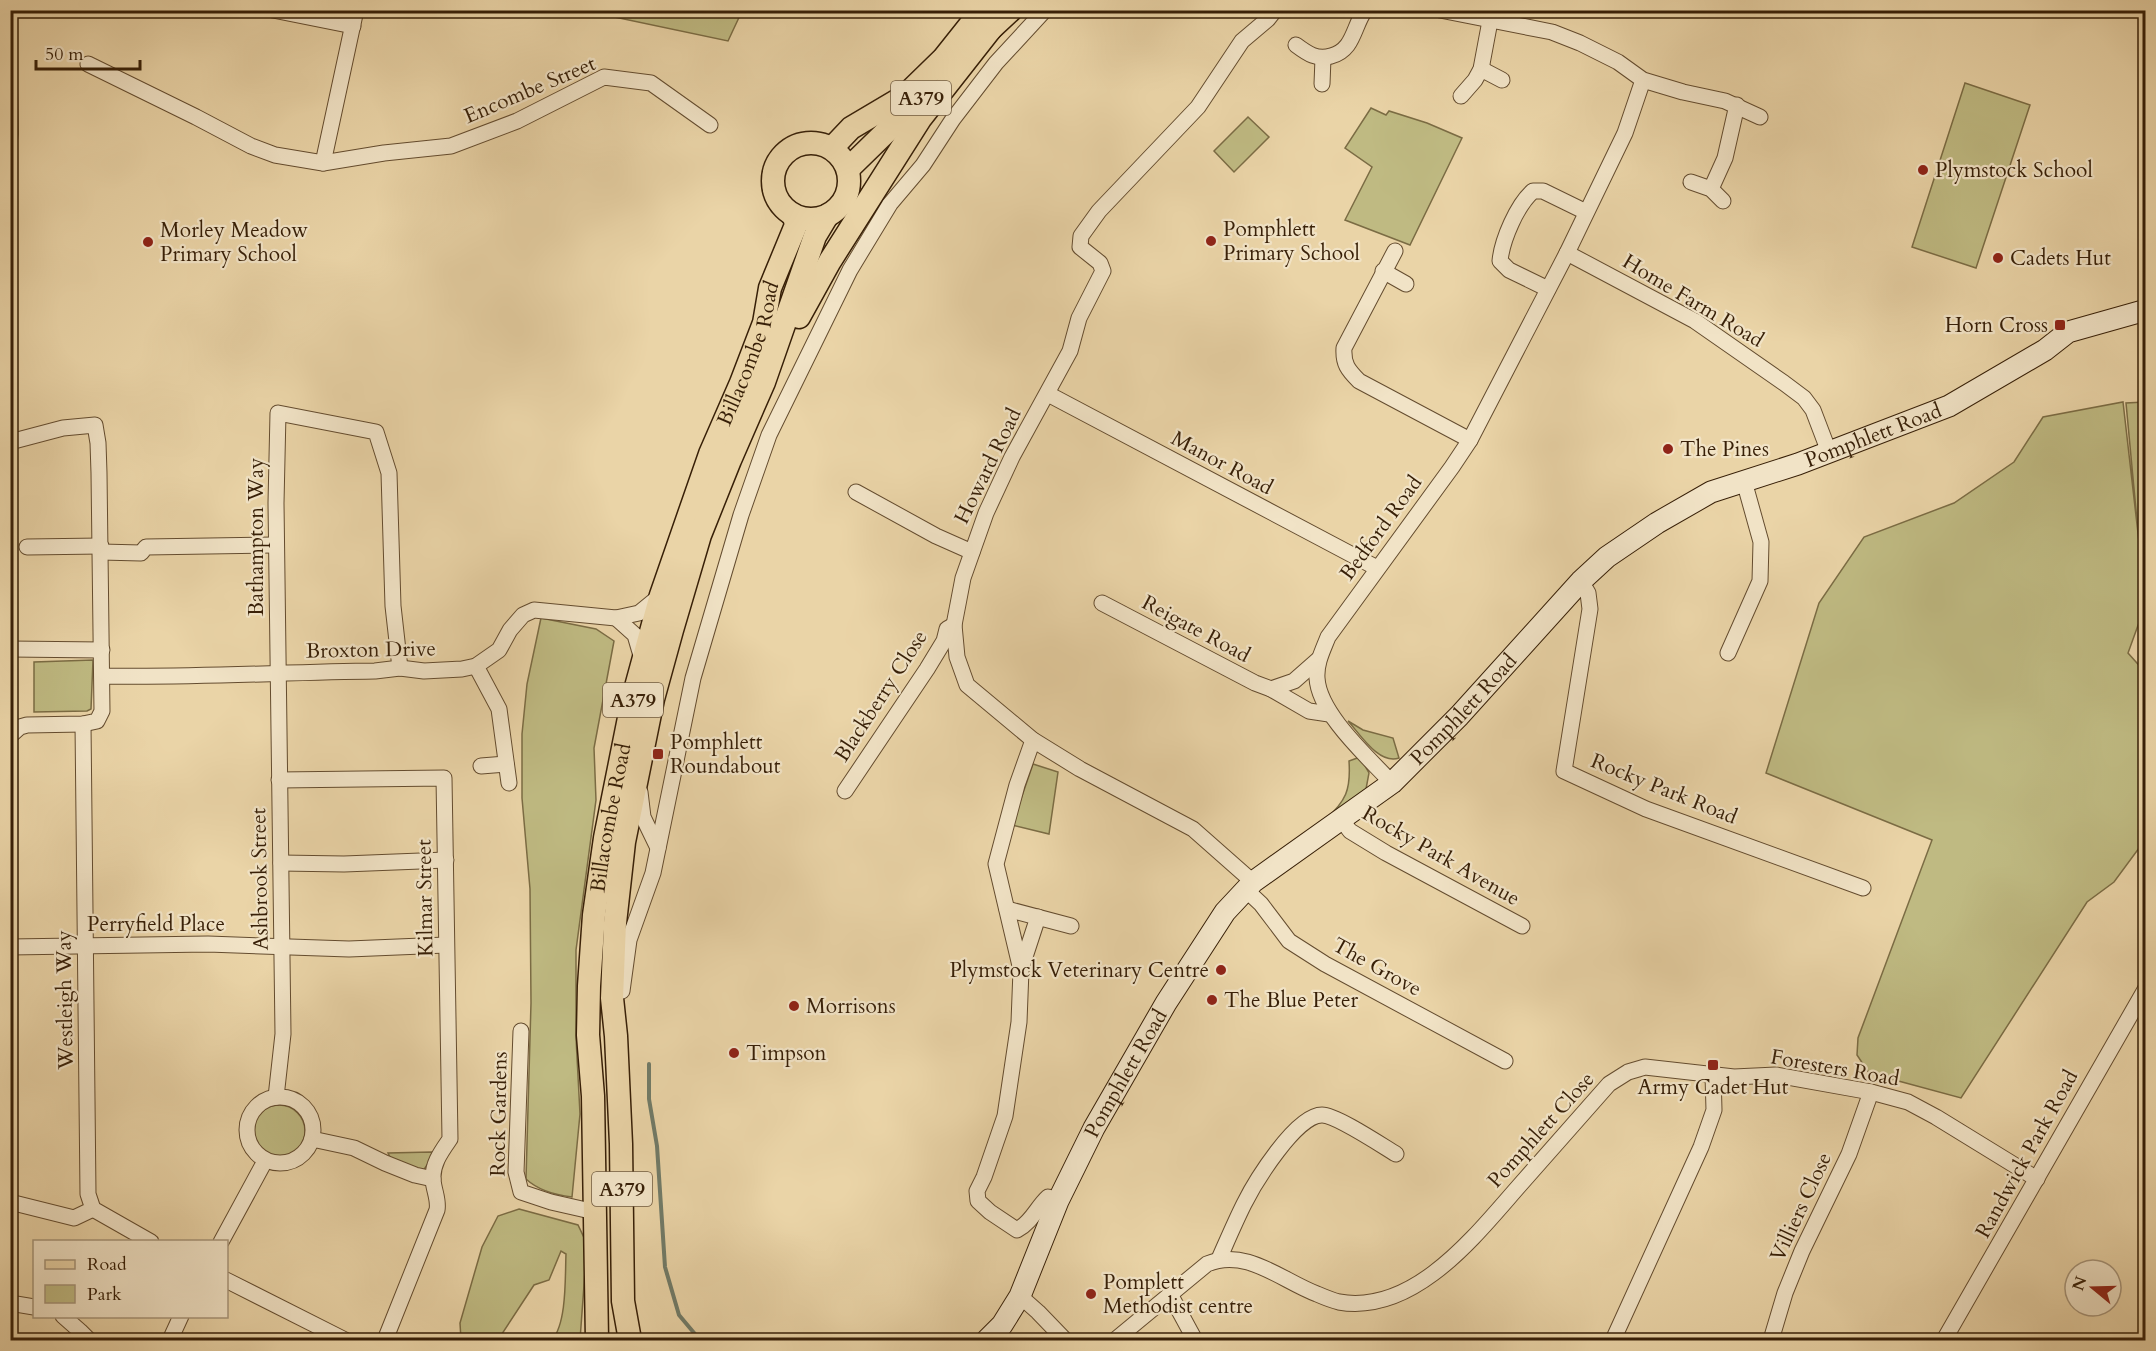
<svg xmlns="http://www.w3.org/2000/svg" width="2156" height="1351" viewBox="0 0 2156 1351" font-family="Cardo,serif">
<style>
.green{fill:#bfba82;stroke:#7b6c44;stroke-width:1.5}
.lines{fill:none;stroke-linecap:round;stroke-linejoin:round}
.stream{stroke:#717b68;stroke-width:4}
.street-casing{stroke:#644c2f;stroke-width:17}
.secondary-casing{stroke:#371f07;stroke-width:23}
.primary-casing{stroke:#371f07;stroke-width:25}
.street{stroke:#f1e3c6;stroke-width:15}
.secondary{stroke:#f1e3c6;stroke-width:21}
.primary{stroke:#ead4a7;stroke-width:22}
.poi-dot{fill:#8f2418;stroke:#f1e3c6;stroke-width:2}
.labels{text-anchor:middle;dominant-baseline:central;stroke-width:4.5;stroke-linejoin:round;paint-order:stroke}
.shield{fill:#f1e3c6;stroke:#6f5a40;stroke-width:1.5}
.shield-label{font-size:20px;font-weight:bold;fill:#371f07}
.street-label{font-size:21px;fill:#371f07;stroke:#f1e3c6}
.poi-label{font-size:21px;fill:#371f07;stroke:#f1e3c6;text-anchor:start}
</style>
<rect width="100%" height="100%" fill="#ead4a7"/>
<filter id="stains"><feTurbulence type="fractalNoise" baseFrequency=".00333" numOctaves="4"/><feColorMatrix values="0 0 0 0 .2 0 0 0 0 .09 0 0 0 0 .02 0 0 0 .5 -.17"/></filter>
<radialGradient id="worn" r=".72"><stop offset=".6" stop-color="#630" stop-opacity="0"/><stop offset="1" stop-color="#630" stop-opacity=".3"/></radialGradient>
<!-- green -->
<g class="green">
<path d="M10 11H16L18 134 12 184 10 182Z"/>
<path d="M586 11H742L728 41Z"/>
<path d="M1965 83 2030 105 1976 268 1912 247Z"/>
<path d="M1371 108 1386 115 1389 111 1427 123 1462 138 1410 245 1345 220 1372 167 1345 148Z"/>
<path d="M1248 117 1269 137 1234 172 1214 151Z"/>
<path d="M2123 402 2139 542 2126 403 2145 402V606L2128 653 2145 672V840L2114 882 2087 902 1961 1098 1869 1073 1857 1055 1858 1038 1932 840 1766 773 1819 603 1864 537 1954 503 2014 462 2043 417Z"/>
<path d="M541 618 596 629 614 641 594 748 596 800 576 950V1038L580 1114 572 1197C555 1195 539 1191 526 1179L531 1003 530 889 522 798V734L527 684Z"/>
<path d="M93 660 91 709 87 711 34 712V662Z"/>
<path d="M1348 721 1363 730 1393 738 1399 758C1379 765 1360 734 1348 721Z"/>
<path d="M1360 757 1369 773 1366 789 1325 820C1346 801 1351 790 1349 761Z"/>
<path d="M1033 764 1058 772 1049 834 1012 825Z"/>
<circle cx="279" cy="1131" r="26"/>
<path d="M432 1152 435 1153 423 1171 391 1159 388 1153Z"/>
<path d="M519 1209 578 1225 587 1244 580 1340H552C567 1323 565 1277 566 1254L561 1251 549 1280 534 1285 498 1340H461L460 1323 482 1247 498 1216Z"/>
</g>
<g class="lines">
<!-- stream -->
<path class="stream" d="M649 1064V1099L657 1146 665 1267 679 1315 700 1340"/>
<defs>
<g id="street">
<path d="M273 10 353 26"/>
<path d="M1440 10 1552 32 1580 43 1618 62 1643 80 1683 92 1725 101 1760 117"/>
<path d="M1296 45C1308 54 1317 60 1331 56 1354 50 1353 27 1365 10"/>
<path d="M88 64 196 117 251 146 275 155 323 163 384 153 451 146 517 121 604 77 651 83 710 125"/>
<path d="M1481 69 1502 80"/>
<path d="M1322 84 1323 58"/>
<path d="M1461 96 1475 80 1481 69 1490 21"/>
<path d="M323 163 356 10"/>
<path d="M1691 182 1711 189 1723 201"/>
<path d="M1711 189 1725 158 1737 105"/>
<path d="M1395 251 1344 348C1343 364 1348 370 1359 381L1470 440"/>
<path d="M1567 253 1695 321 1784 383 1804 398 1813 410 1829 452"/>
<path d="M1383 271 1406 284"/>
<path d="M1548 289 1509 270 1500 261C1502 240 1517 205 1533 191H1543L1586 212"/>
<path d="M1048 394 1377 568"/>
<path d="M10 442 63 428 95 425 98 443 99 473 102 711 97 721 83 724 27 725 20 727 10 736"/>
<path d="M856 492 936 536 972 552"/>
<path d="M27 547 101 546"/>
<path d="M101 552 141 553 146 547 276 545"/>
<path d="M1581 581 1588 593 1590 609 1564 771 1646 809 1863 888"/>
<path d="M1102 603 1255 683 1271 689 1294 681 1319 659"/>
<path d="M616 618 635 635 642 659"/>
<path d="M10 649 102 650"/>
<path d="M1728 653 1760 581 1761 542 1744 481"/>
<path d="M476 666 499 709 509 783"/>
<path d="M102 676C193 678 284 672 375 671L400 668 424 671 462 669 476 666 499 650 510 630 523 615 534 610 616 618 639 613 661 595"/>
<path d="M1271 689 1309 711 1329 714"/>
<path d="M83 724 88 1194 93 1209 151 1242"/>
<path d="M1033 740 1017 785 996 864 1021 970 1019 1022 1005 1116 984 1177 977 1191 978 1201 990 1212 1017 1230C1032 1222 1036 1208 1048 1197L1058 1201"/>
<path d="M481 766 506 764"/>
<path d="M279 780 444 778 450 1139C441 1152 432 1164 433 1180 434 1191 439 1200 437 1210L385 1340"/>
<path d="M1392 783C1368 757 1319 714 1317 678 1316 663 1323 650 1328 637L1452 467 1470 440 1567 253 1625 133 1643 80"/>
<path d="M845 791 927 669 944 641 947 629 954 625"/>
<path d="M640 792 643 817 658 848"/>
<path d="M1341 819 1350 831 1386 853 1522 926"/>
<path d="M281 863 344 864 446 860"/>
<path d="M1253 882 1193 829 1080 769 1033 740 967 685 957 657 954 625 959 599 963 578 986 513 1012 457 1070 351 1079 318 1103 271 1100 263 1080 247 1081 236 1099 211 1198 107 1242 41 1268 19 1275 10"/>
<path d="M1245 889 1261 904 1289 941 1325 964 1505 1061"/>
<path d="M1007 909 1071 926"/>
<path d="M10 947 208 944 349 949 446 945"/>
<path d="M1021 969 1038 917"/>
<path d="M622 991 629 940 653 873 693 678 741 515 769 435 850 270 890 204 923 165 953 119 996 63 1045 10"/>
<path d="M521 1031 516 1172 521 1192 551 1202 595 1212"/>
<circle cx="280" cy="1130" r="33"/>
<path d="M276 1097 283 1034 276 503 278 413 376 432 389 473 393 606 400 668"/>
<path d="M312 1139 354 1148 385 1163 415 1175 433 1179"/>
<path d="M10 1202 74 1218 93 1209"/>
<path d="M221 1242 265 1161"/>
<path d="M1219 1259C1227 1241 1235 1222 1244 1204 1255 1182 1296 1115 1322 1115 1336 1115 1381 1145 1396 1154"/>
<path d="M226 1280 345 1340"/>
<path d="M1170 1294 1195 1340"/>
<path d="M1020 1296 1038 1312 1065 1340"/>
<path d="M10 1303 34 1307"/>
<path d="M63 1316 80 1331 89 1340"/>
<path d="M170 1340 181 1316"/>
<path d="M1115 1340 1207 1264C1246 1247 1282 1281 1317 1294 1324 1297 1331 1300 1339 1302 1414 1315 1475 1236 1519 1186 1549 1152 1579 1118 1609 1084L1628 1072 1645 1067 1734 1077 1776 1075 1871 1092 1908 1102 1936 1117 2037 1179"/>
<path d="M1613 1340 1701 1147 1714 1110 1713 1075"/>
<path d="M1771 1340 1785 1293 1802 1251 1849 1154 1871 1092"/>
<path d="M1944 1340 2146 988"/>
</g>
<g id="secondary">
<path id="s1" d="M987 1340 1002 1325 1020 1296 1058 1201 1094 1128 1166 1003 1225 912 1253 882 1392 783 1459 716 1581 581 1607 557 1657 523 1711 492 1798 464 1949 406 2045 350 2068 332 2146 310"/>
</g>
<g id="primary">
<path d="M983 36 1011 10"/>
<circle cx="811" cy="181" r="38"/>
<path d="M832 148 851 128 905 96 943 59 982 10"/>
<path d="M848 169 926 93"/>
<path d="M799 317 830 261 920 119 993 26"/>
<path id="s2" d="M597 1340 593 1096 588 1035 589 986 594 915 605 838 633 698 661 595 710 454 741 383 764 323 770 288 796 225 794 216"/>
<path d="M630 1340 623 1301 621 1144 616 1036 612 998 615 923 624 842 653 699 672 630 700 535 730 460 764 382 815 236 827 216"/>
</g>
</defs>
<!-- street casing -->
<use href="#street" class="street-casing"/>
<!-- secondary casing -->
<use href="#secondary" class="secondary-casing"/>
<!-- primary casing -->
<use href="#primary" class="primary-casing"/>
<!-- street -->
<use href="#street" class="street"/>
<!-- secondary -->
<use href="#secondary" class="secondary"/>
<!-- primary -->
<use href="#primary" class="primary"/>
</g>
<!-- markers -->
<g class="poi-dot">
<circle cx="1923" cy="170" r="6"/>
<circle cx="1211" cy="241" r="6"/>
<circle cx="148" cy="242" r="6"/>
<circle cx="1998" cy="258" r="6"/>
<rect x="2054" y="319" width="12" height="12" rx="3"/>
<circle cx="1668" cy="449" r="6"/>
<rect x="652" y="748" width="12" height="12" rx="3"/>
<circle cx="1221" cy="970" r="6"/>
<circle cx="1212" cy="1000" r="6"/>
<circle cx="794" cy="1006" r="6"/>
<circle cx="734" cy="1053" r="6"/>
<rect x="1707" y="1059" width="12" height="12" rx="3"/>
<circle cx="1091" cy="1294" r="6"/>
</g>
<g class="labels">
<!-- shield labels -->
<g class="shield">
<rect x="891" y="81" width="60" height="34" rx="4.5"/>
<rect x="603" y="683" width="60" height="34" rx="4.5"/>
<rect x="592" y="1172" width="60" height="34" rx="4.5"/>
</g>
<g class="shield-label">
<text x="921" y="98">A379</text>
<text x="633" y="700">A379</text>
<text x="622" y="1189">A379</text>
</g>
<!-- street labels -->
<g class="street-label">
<text transform="translate(530 90) rotate(-23)">Encombe Street</text>
<text transform="translate(1693 301) rotate(31)">Home Farm Road</text>
<text stroke="none"><textPath href="#s2" startOffset="1010">Billacombe Road</textPath></text>
<text stroke="none"><textPath href="#s1" startOffset="1310">Pomphlett Road</textPath></text>
<text transform="translate(1222 463) rotate(28)">Manor Road</text>
<text transform="translate(988 466) rotate(-64)">Howard Road</text>
<text transform="translate(1381 528) rotate(-54)">Bedford Road</text>
<text transform="translate(256 537) rotate(-90)">Bathampton Way</text>
<text transform="translate(1196 629) rotate(28)">Reigate Road</text>
<text transform="translate(371 650) rotate(-1)">Broxton Drive</text>
<text transform="translate(881 696) rotate(-57)">Blackberry Close</text>
<text stroke="none"><textPath href="#s1" startOffset="806">Pomphlett Road</textPath></text>
<text transform="translate(1664 789) rotate(22)">Rocky Park Road</text>
<text stroke="none"><textPath href="#s2" startOffset="524">Billacombe Road</textPath></text>
<text transform="translate(1441 856) rotate(30)">Rocky Park Avenue</text>
<text transform="translate(260 879) rotate(-91)">Ashbrook Street</text>
<text transform="translate(425 898) rotate(-91)">Kilmar Street</text>
<text x="156" y="924">Perryfield Place</text>
<text transform="translate(1377 967) rotate(29)">The Grove</text>
<text transform="translate(65 1000) rotate(-91)">Westleigh Way</text>
<text transform="translate(1835 1068) rotate(10)">Foresters Road</text>
<text stroke="none"><textPath href="#s1" startOffset="302">Pomphlett Road</textPath></text>
<text transform="translate(499 1114) rotate(-89)">Rock Gardens</text>
<text transform="translate(1541 1130) rotate(-48)">Pomphlett Close</text>
<text transform="translate(2027 1154) rotate(-61)">Randwick Park Road</text>
<text transform="translate(1801 1207) rotate(-65)">Villiers Close</text>
</g>
<!-- poi labels -->
<g class="poi-label">
<text x="1935" y="170">Plymstock School</text>
<text x="1223" y="229">Pomphlett<tspan x="1223" dy="24">Primary School</tspan></text>
<text x="160" y="230">Morley Meadow<tspan x="160" dy="24">Primary School</tspan></text>
<text x="2010" y="258">Cadets Hut</text>
<text x="2048" y="325" text-anchor="end">Horn Cross</text>
<text x="1680" y="449">The Pines</text>
<text x="670" y="742">Pomphlett<tspan x="670" dy="24">Roundabout</tspan></text>
<text x="1209" y="970" text-anchor="end">Plymstock Veterinary Centre</text>
<text x="1224" y="1000">The Blue Peter</text>
<text x="806" y="1006">Morrisons</text>
<text x="746" y="1053">Timpson</text>
<text x="1713" y="1087" text-anchor="middle">Army Cadet Hut</text>
<text x="1103" y="1282">Pomplett<tspan x="1103" dy="24">Methodist centre</tspan></text>
</g>
</g>
<!-- margin -->
<rect width="2156" height="1351" fill="none" stroke="#ead4a7" stroke-width="36"/>
<rect x="12" y="12" width="2132" height="1327" fill="none" stroke="#371f07" stroke-width="3"/>
<rect x="18" y="18" width="2120" height="1315" fill="none" stroke="#371f07" stroke-width="1.5"/>
<!-- legend -->
<rect x="33" y="1240" width="195" height="78" fill="#f1e3c6" stroke="#a7957a" stroke-width="1.5"/>
<rect x="45" y="1260" width="30" height="9" fill="#ead4a7" stroke="#a7957a" stroke-width="1.5"/>
<text x="87" y="1270" font-size="18" fill="#371f07">Road</text>
<rect x="45" y="1285" width="30" height="18" fill="#bfba82" stroke="#a7957a" stroke-width="1.5"/>
<text x="87" y="1300" font-size="18" fill="#371f07">Park</text>
<!-- north arrow -->
<g transform="translate(2093 1288) rotate(289)"><circle r="28" fill="#f1e3c6" stroke="#a7957a" stroke-width="1.5"/>
<path d="M0-4.5L10 22L0 15L-10 22Z" fill="#8f2418"/>
<text y="-9" font-size="16" font-weight="bold" text-anchor="middle" fill="#371f07">N</text>
</g>
<!-- scale -->
<path d="M36 60v9h104v-9" fill="none" stroke="#371f07" stroke-width="3"/>
<text x="45" y="60" font-size="18" fill="#371f07" stroke="#f1e3c6" stroke-width="4.5" paint-order="stroke">50 m</text>
<rect width="100%" height="100%" filter="url(#stains)"/>
<rect width="100%" height="100%" fill="url(#worn)"/>
</svg>
